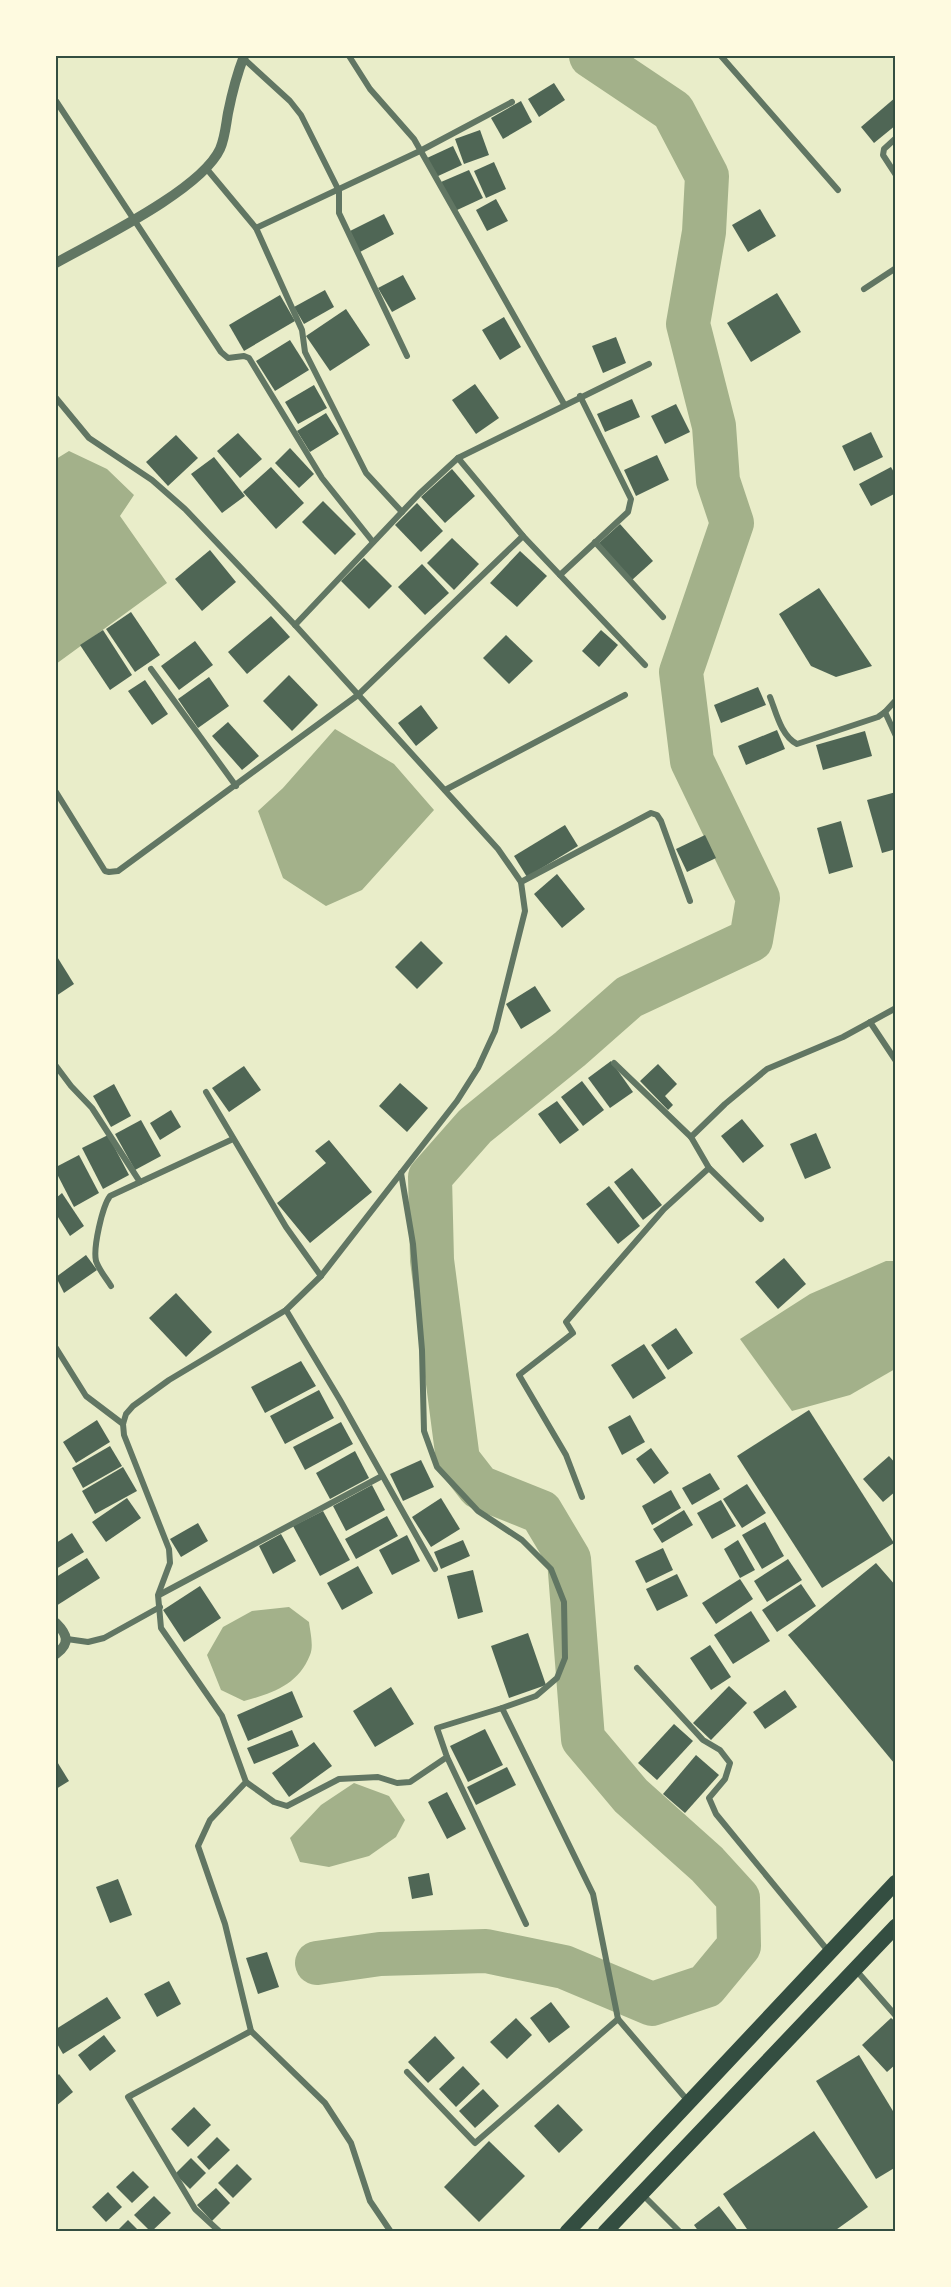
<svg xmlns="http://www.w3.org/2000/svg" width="951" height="2287" viewBox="0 0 951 2287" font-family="'Titillium Web',sans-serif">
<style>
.water{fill:#a3b18a}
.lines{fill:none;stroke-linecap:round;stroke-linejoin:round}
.river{stroke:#a3b18a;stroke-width:44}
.building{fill:#4f6655}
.minor{stroke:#617663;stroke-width:6}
.tertiary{stroke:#617663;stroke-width:10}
.primary{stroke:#344e41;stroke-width:15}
.neatline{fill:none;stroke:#344e41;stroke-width:2}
</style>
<rect width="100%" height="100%" fill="#e9edc9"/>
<!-- water -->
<g class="water">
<path d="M69 451 107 469 134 495 120 516 167 583 56 664V459Z"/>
<path d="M335 729 394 764 434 810 362 890 326 906 283 878 258 811 283 788Z"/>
<path d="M886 1261H895V1369L850 1395 792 1411 740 1339 810 1294Z"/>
<path d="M289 1607 309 1622C310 1631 314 1646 310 1655 298 1685 273 1693 244 1701L221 1690 207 1655 223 1627 252 1611Z"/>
<path d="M354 1783 389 1796 405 1820 396 1837 369 1856 329 1867 300 1862 290 1838 321 1805Z"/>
</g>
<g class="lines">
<!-- river -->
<path class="river" d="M317 1963 380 1954 486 1951 564 1967 652 2004 706 1986 739 1946 738 1898 707 1864 631 1796 583 1739 569 1559 541 1512 479 1487 458 1460 432 1260 430 1177 475 1126 570 1049 629 997 751 940 758 898 692 761 681 672 732 523 718 481 714 426 688 324 704 232 707 176 673 111 591 56"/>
</g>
<!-- building -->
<g class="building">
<path d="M554 83 565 100 539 117 528 99Z"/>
<path d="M896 97V125L874 143 861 127Z"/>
<path d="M521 101 532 122 503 139 491 118Z"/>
<path d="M480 130 489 155 464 164 455 139Z"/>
<path d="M453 146 462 165 436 177 427 158Z"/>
<path d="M494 162 506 189 486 198 474 171Z"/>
<path d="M469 170 483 198 455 211 441 182Z"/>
<path d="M496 199 508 221 487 231 476 210Z"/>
<path d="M760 209 776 236 748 252 732 225Z"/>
<path d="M384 214 394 234 360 252 350 231Z"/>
<path d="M403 275 416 299 392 312 378 288Z"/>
<path d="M325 290 334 307 304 324 294 307Z"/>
<path d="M777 293 801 332 751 362 727 323Z"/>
<path d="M280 295 295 321 244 351 229 325Z"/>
<path d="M346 309 370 345 330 371 306 336Z"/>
<path d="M504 317 521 347 500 360 482 330Z"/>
<path d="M616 337 626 363 603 373 592 346Z"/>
<path d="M290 340 309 370 275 391 256 361Z"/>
<path d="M475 384 499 418 476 434 452 400Z"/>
<path d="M314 385 327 408 298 424 285 402Z"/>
<path d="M632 399 640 417 605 432 597 414Z"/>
<path d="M676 404 690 432 665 444 651 416Z"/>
<path d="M326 413 339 434 310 452 297 431Z"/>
<path d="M871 432 883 457 854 471 842 446Z"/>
<path d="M238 433 262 459 240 478 217 451Z"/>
<path d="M176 435 198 458 168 486 146 462Z"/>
<path d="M290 448 314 474 299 488 275 463Z"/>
<path d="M657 455 669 480 636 496 624 470Z"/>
<path d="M214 457 245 496 222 513 191 474Z"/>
<path d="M271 467 304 503 276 529 243 492Z"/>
<path d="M891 467 896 476V493L871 506 859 484Z"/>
<path d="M452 469 475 496 445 523 421 497Z"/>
<path d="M323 501 356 534 335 555 302 522Z"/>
<path d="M417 503 443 531 421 552 395 525Z"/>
<path d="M620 524 653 561 632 580 599 543Z"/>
<path d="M452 538 479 564 454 590 427 563Z"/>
<path d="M210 550 236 582 202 611 175 579Z"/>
<path d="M520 551 547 576 517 607 490 583Z"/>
<path d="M364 558 392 586 369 609 341 581Z"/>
<path d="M422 564 449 593 425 615 398 587Z"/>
<path d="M819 588 872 666 836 677 811 666 779 614Z"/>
<path d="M131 612 160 655 135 672 106 629Z"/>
<path d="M271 616 290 637 247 674 228 652Z"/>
<path d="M103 630 132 675 110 690 80 645Z"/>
<path d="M601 630 618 645 599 667 582 651Z"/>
<path d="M506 635 533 661 509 684 483 658Z"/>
<path d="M195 641 213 665 179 690 161 666Z"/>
<path d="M289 675 318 705 292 731 263 701Z"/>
<path d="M209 677 229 706 198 728 178 699Z"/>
<path d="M145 680 168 714 152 725 128 691Z"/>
<path d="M758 687 766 705 721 723 714 705Z"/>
<path d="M421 705 438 728 416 746 398 723Z"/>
<path d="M228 722 259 756 242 770 212 736Z"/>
<path d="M777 730 785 749 746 765 738 746Z"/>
<path d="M865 731 872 756 823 770 816 745Z"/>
<path d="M896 792V849L882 853 867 800Z"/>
<path d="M841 821 853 867 829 874 817 828Z"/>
<path d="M565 825 578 846 527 877 514 856Z"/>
<path d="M705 835 716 858 687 872 676 849Z"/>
<path d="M557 874 585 909 562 928 534 894Z"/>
<path d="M421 941 443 963 417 989 395 967Z"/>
<path d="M56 955 74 984 56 996Z"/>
<path d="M535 986 551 1011 521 1029 506 1004Z"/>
<path d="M611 1061 633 1092 610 1108 588 1078Z"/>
<path d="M658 1064 677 1084 665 1096 673 1105 668 1110 640 1081Z"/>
<path d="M244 1066 261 1090 229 1112 212 1088Z"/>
<path d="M582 1081 604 1110 583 1126 561 1097Z"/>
<path d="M400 1083 428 1108 407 1132 379 1106Z"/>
<path d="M114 1084 131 1116 111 1127 93 1096Z"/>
<path d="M557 1101 579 1130 560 1144 538 1114Z"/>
<path d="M171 1110 181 1127 160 1140 150 1123Z"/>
<path d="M742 1119 764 1146 743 1163 721 1136Z"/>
<path d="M141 1120 161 1156 135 1170 115 1134Z"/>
<path d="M816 1133 831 1168 805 1179 790 1144Z"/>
<path d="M108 1135 129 1175 103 1189 82 1148Z"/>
<path d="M329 1140 372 1192 310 1243 277 1203 326 1163 315 1151Z"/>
<path d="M79 1155 99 1193 74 1207 56 1172V1167Z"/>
<path d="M632 1168 662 1205 643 1220 614 1182Z"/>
<path d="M609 1186 640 1226 618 1244 586 1204Z"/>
<path d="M62 1193 84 1226 70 1236 56 1214V1198Z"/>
<path d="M86 1255 97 1270 64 1293 56 1277Z"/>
<path d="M784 1258 806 1284 778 1309 755 1282Z"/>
<path d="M176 1293 212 1332 186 1357 149 1318Z"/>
<path d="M676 1328 693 1353 668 1370 651 1345Z"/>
<path d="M644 1344 666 1378 633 1399 611 1365Z"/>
<path d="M301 1361 316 1386 265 1413 251 1387Z"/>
<path d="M319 1390 334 1418 285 1444 270 1416Z"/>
<path d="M809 1410 894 1543 822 1588 737 1456Z"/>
<path d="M630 1415 645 1442 622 1455 608 1427Z"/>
<path d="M97 1420 110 1442 76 1463 63 1442Z"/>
<path d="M341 1422 353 1444 305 1470 293 1447Z"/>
<path d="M110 1446 122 1466 83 1488 72 1468Z"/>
<path d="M651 1448 669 1473 654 1484 636 1459Z"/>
<path d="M355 1451 369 1478 330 1499 316 1473Z"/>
<path d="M889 1456 896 1464V1491L883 1502 863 1479Z"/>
<path d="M421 1460 434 1487 403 1501 390 1474Z"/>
<path d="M123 1467 137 1491 95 1514 82 1491Z"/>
<path d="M710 1473 720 1489 692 1505 682 1488Z"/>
<path d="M747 1484 766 1513 742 1528 723 1499Z"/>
<path d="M372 1485 385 1510 346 1531 333 1506Z"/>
<path d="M671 1490 681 1508 652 1525 642 1506Z"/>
<path d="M127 1498 141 1518 106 1542 92 1522Z"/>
<path d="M441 1498 460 1529 431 1547 412 1517Z"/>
<path d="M721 1500 736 1526 712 1539 697 1513Z"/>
<path d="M684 1510 693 1525 662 1543 653 1529Z"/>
<path d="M323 1511 350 1560 320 1576 293 1526Z"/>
<path d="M387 1516 398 1536 356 1559 345 1539Z"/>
<path d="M765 1522 784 1556 762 1569 742 1535Z"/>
<path d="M198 1523 208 1541 181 1557 170 1539Z"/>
<path d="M72 1533 84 1552 56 1569V1543Z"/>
<path d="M281 1534 296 1561 273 1574 259 1546Z"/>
<path d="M407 1535 420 1561 392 1575 379 1550Z"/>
<path d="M463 1540 470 1556 441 1569 434 1552Z"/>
<path d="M738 1540 755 1570 740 1578 724 1549Z"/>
<path d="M663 1548 673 1570 646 1583 635 1561Z"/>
<path d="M87 1558 100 1578 56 1606V1577Z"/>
<path d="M788 1559 802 1580 767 1602 754 1581Z"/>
<path d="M876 1563 896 1586V1762L894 1763 788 1635Z"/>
<path d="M358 1566 373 1593 342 1610 327 1583Z"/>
<path d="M473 1570 483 1612 458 1619 447 1576Z"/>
<path d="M677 1574 688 1596 657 1611 646 1589Z"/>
<path d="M740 1579 753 1599 716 1624 702 1603Z"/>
<path d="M801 1584 816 1606 777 1632 762 1610Z"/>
<path d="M200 1586 221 1618 184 1642 163 1610Z"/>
<path d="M751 1611 770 1641 733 1664 714 1635Z"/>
<path d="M528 1633 546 1685 509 1698 491 1646Z"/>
<path d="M710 1645 731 1677 711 1690 690 1658Z"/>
<path d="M729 1686 747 1703 711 1740 693 1723Z"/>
<path d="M391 1687 414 1724 375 1747 353 1711Z"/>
<path d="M785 1690 797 1707 765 1729 753 1712Z"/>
<path d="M292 1691 303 1717 248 1741 237 1715Z"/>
<path d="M674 1724 693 1741 657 1780 638 1763Z"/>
<path d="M485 1729 503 1765 468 1782 450 1746Z"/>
<path d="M292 1730 299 1746 254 1764 247 1748Z"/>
<path d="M314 1742 332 1766 289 1797 272 1773Z"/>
<path d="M696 1755 719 1775 685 1813 663 1794Z"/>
<path d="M56 1760 69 1781 56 1789Z"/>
<path d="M507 1767 516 1785 476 1805 467 1787Z"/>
<path d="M447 1792 466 1829 447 1839 428 1802Z"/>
<path d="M429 1873 433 1895 412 1899 408 1877Z"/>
<path d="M118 1879 132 1915 110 1923 96 1887Z"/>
<path d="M267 1952 279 1987 258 1994 246 1958Z"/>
<path d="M169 1981 181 2004 157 2017 144 1994Z"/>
<path d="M107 1997 121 2018 63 2054 56 2042V2029Z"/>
<path d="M551 2002 570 2027 549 2043 530 2018Z"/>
<path d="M516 2018 532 2035 507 2059 490 2042Z"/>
<path d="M891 2018 896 2022V2064L887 2072 862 2045Z"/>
<path d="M104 2035 116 2051 90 2071 78 2055Z"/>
<path d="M435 2036 455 2058 428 2083 408 2062Z"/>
<path d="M859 2055 896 2116V2167L876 2179 816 2081Z"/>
<path d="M463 2066 480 2084 456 2107 439 2089Z"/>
<path d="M59 2074 73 2092 56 2106V2077Z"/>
<path d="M483 2089 499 2106 475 2128 459 2111Z"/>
<path d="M558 2104 583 2130 559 2153 534 2126Z"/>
<path d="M194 2107 211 2125 188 2147 171 2129Z"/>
<path d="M814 2131 868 2207 833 2232H749L723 2194Z"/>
<path d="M217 2137 230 2150 209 2170 197 2157Z"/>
<path d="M489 2141 525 2176 479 2222 444 2187Z"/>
<path d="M191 2158 206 2173 190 2189 175 2174Z"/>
<path d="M237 2164 252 2179 233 2198 218 2183Z"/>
<path d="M133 2171 149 2187 132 2203 116 2187Z"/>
<path d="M216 2188 230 2203 212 2221 197 2205Z"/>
<path d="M108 2192 122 2207 106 2222 92 2207Z"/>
<path d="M154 2196 171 2213 151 2232 134 2215Z"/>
<path d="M719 2206 739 2232H699L694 2225Z"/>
<path d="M128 2220 140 2232H116Z"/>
</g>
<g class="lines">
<!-- minor -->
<g class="minor">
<path d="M349 56 370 89 414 139 564 404"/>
<path d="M721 56 838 190"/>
<path d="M243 58 290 101 301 115 339 191V213L407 356"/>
<path d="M56 101 221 352 228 358 244 356 249 358 322 478 373 542"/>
<path d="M896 138 884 149 883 155 896 175"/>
<path d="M206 168 256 228 302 330 305 352 366 473 402 512"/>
<path d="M256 228 420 151 512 102"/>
<path d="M864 289 896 268"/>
<path d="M56 398 89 438 152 480 185 509 295 625 498 849 521 882 525 911 495 1031 478 1068 457 1101 321 1276 286 1310 169 1380 133 1406 126 1414 123 1424 124 1435 169 1549 170 1563 158 1595 161 1628 222 1716 246 1782 210 1820 198 1846 225 1924 251 2031 325 2103 351 2143 370 2201 391 2232"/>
<path d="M458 458 523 536 645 665"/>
<path d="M595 542 663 617"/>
<path d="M560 575 628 512 631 499 580 396"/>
<path d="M295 625 419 494 458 458 649 364"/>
<path d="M151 669 236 786"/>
<path d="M770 697C776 712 781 736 797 744L878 717 885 712 896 700"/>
<path d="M885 712 896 736"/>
<path d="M445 790 625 695"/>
<path d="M56 792 105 871 109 872 118 871 358 695 523 536"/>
<path d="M521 882 651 813 657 815 661 821 690 901"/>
<path d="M870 1022 896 1061"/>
<path d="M614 1063 691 1137"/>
<path d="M56 1066 71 1086 92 1108 140 1182"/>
<path d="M206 1092 286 1227 321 1276"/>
<path d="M401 1173 413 1244 422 1350 424 1431 437 1467 478 1511 522 1540 551 1569 564 1602 565 1658 557 1678 536 1696 502 1708"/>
<path d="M761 1219 709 1168 691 1137 725 1104 767 1069 843 1037 896 1008"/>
<path d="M111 1286C106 1278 99 1270 96 1261 93 1248 102 1207 110 1196L233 1139"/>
<path d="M286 1310 340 1400 435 1569"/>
<path d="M56 1348 86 1396 123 1424"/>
<path d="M582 1497 566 1455 519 1375 573 1333 566 1322 664 1209 709 1168"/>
<path d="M159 1595 382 1476"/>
<path d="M67 1639 88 1642 104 1638 160 1607"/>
<path d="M637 1668 703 1740 720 1750 730 1763 725 1779 709 1798 716 1814 829 1952"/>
<path d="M447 1757 526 1924"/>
<path d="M246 1782 274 1802 287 1806 339 1779 378 1777 397 1783 410 1782 447 1757 437 1728 502 1708 593 1894 618 2019"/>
<path d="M855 1969 896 2016"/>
<path d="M407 2072 475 2143 618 2019 688 2101"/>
<path d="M642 2194 680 2232"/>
<path d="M220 2232 195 2209 128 2097 251 2031"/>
</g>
<!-- tertiary -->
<g class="tertiary">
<path d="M56 263C97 240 201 190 220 149 225 138 226 124 228 113 232 93 237 74 244 56"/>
<path d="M56 1623C67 1634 71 1643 56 1654"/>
</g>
<!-- primary -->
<g class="primary">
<path d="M567 2232 896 1882"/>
<path d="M605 2232 896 1926"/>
</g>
</g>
<!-- border -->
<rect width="951" height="2287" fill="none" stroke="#fefae0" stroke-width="114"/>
<rect x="57" y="57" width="837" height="2173" class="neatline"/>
</svg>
